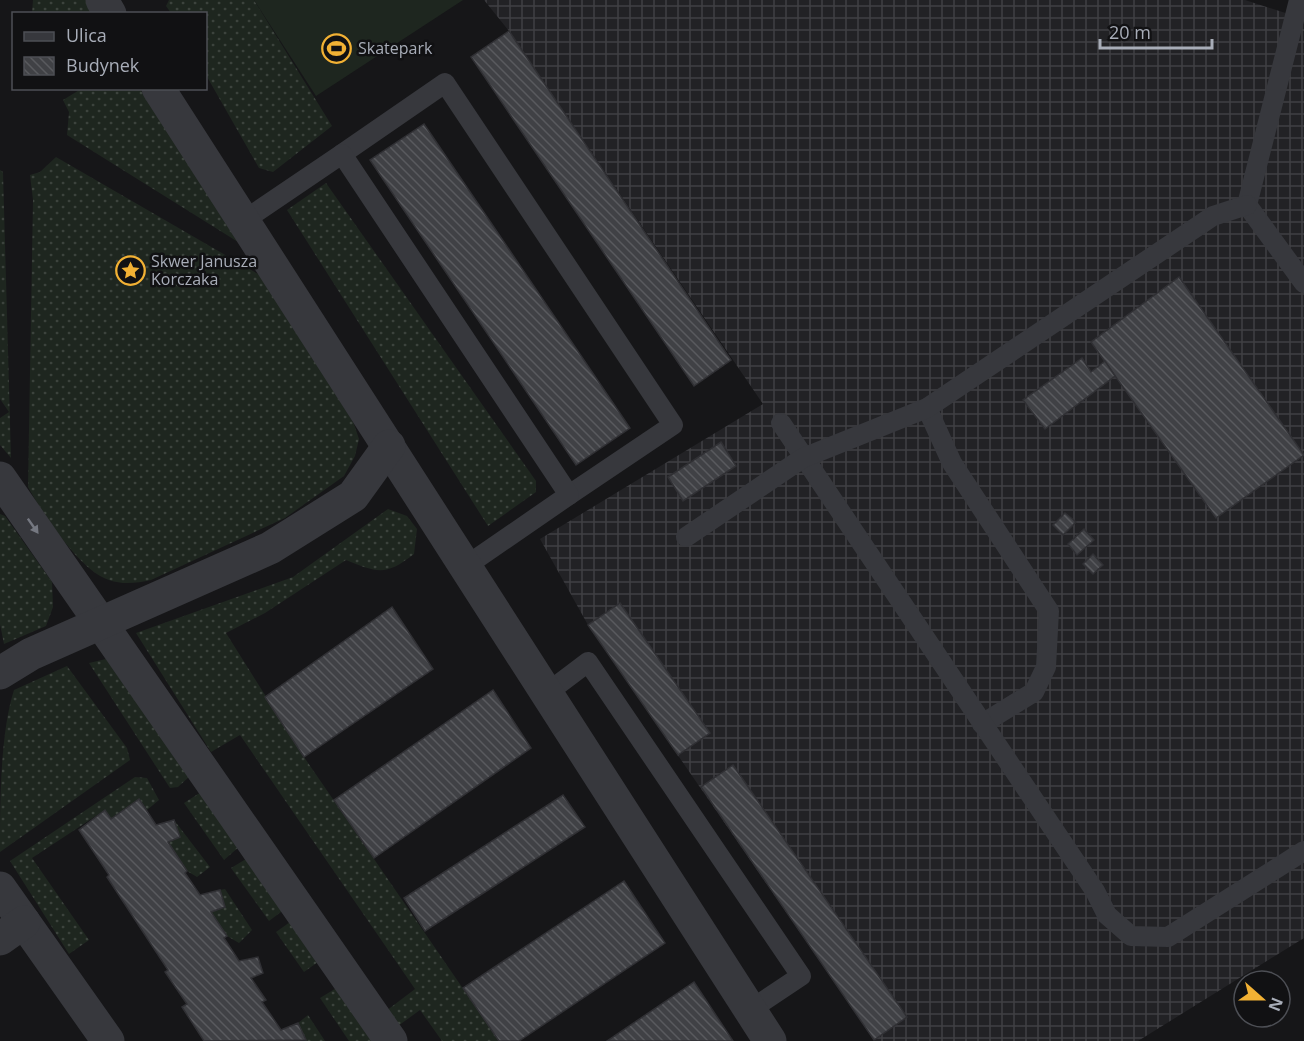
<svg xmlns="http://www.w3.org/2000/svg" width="1304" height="1041" viewBox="0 0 1304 1041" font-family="'Open Sans',sans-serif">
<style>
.industrial{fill:url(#industrial-grid)}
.grass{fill:url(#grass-dots)}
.pitch{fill:#1e261f}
.building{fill:url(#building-back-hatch);stroke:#303034;stroke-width:1.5}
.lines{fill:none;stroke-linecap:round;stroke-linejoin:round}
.lane{stroke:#37383d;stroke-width:20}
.street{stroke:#37383d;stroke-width:33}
.oneway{fill:#757881}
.labels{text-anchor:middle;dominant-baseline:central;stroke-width:5;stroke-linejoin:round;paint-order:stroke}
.poi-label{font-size:16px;fill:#a8adb8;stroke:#111113;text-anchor:start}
</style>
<defs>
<pattern id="industrial-grid" width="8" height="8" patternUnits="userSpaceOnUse" patternTransform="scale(1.5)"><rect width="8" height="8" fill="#222225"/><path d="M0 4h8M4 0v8" fill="none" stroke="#3f3f43"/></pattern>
<pattern id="grass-dots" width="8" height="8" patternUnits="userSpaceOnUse" patternTransform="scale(1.5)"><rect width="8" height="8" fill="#1e261f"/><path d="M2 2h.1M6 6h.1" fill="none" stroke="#3c433d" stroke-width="1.8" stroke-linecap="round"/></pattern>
<pattern id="building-back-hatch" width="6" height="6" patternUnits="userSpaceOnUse" patternTransform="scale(1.5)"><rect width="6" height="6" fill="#404145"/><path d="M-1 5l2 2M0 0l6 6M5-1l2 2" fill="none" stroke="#595a5e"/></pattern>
</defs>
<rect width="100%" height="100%" fill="#161618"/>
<!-- industrial -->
<path class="industrial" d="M484 0H1245L1304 19V938L1138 1041H875L588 625 540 539 763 404 509 31Z"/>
<!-- grass -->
<g class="grass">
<path d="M33 0H88L96 14H32Z"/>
<path d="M169 0H254L332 126 273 172 259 168 206 75V14L171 13 166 6Z"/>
<path d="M81 89H140L246 247 67 135 69 112 63 100Z"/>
<path d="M56 157 265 278 354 424 359 439 355 456 344 476 285 518 151 580C137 583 123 585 109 580 80 571 43 514 28 487L33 200 30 175 40 172Z"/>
<path d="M0 170 3 172 11 458 0 445V418L9 412 0 399Z"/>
<path d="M326 183 536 481V492L488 526 287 210Z"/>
<path d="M388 509 407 516 417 529 414 554C386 576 378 573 346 560L265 613 226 633 304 757 499 1041H442L420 1010 398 1026 386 1011 415 989 240 735 211 752 136 633 293 577Z"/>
<path d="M0 514 5 516 52 582 53 607 46 626 4 644 0 624Z"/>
<path d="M106 659 190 776 178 787 170 788 89 663Z"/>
<path d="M67 666 127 748 130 760 0 852C0 803 0 734 14 690Z"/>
<path d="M135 777 147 778 159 800 147 810 139 799 111 819 105 810 32 858 89 940 69 954 10 861Z"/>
<path d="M201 792 240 846 224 860 184 803Z"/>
<path d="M174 820 210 867 197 877 187 871 168 842 179 837Z"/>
<path d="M246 859 285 909 269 921 231 868Z"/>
<path d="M225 889 252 930 239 943 227 936 211 912 225 907 220 890Z"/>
<path d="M290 922 318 962 304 972 276 932Z"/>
<path d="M338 987 374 1041H349L320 998Z"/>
<path d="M308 1015 325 1041H303L306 1040 298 1023Z"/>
</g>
<!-- pitch -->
<path class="pitch" d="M254 0H463L316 96Z"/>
<!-- building -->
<g class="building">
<path d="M509 31 731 360 694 386 471 57Z"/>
<path d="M424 124 630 428 576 465 370 160Z"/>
<path d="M1179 277 1304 455 1216 518 1091 342Z"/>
<path d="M1082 358 1091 372 1105 361 1115 376 1045 429 1023 400Z"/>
<path d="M721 442 736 466 683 501 668 477Z"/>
<path d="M1065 513 1076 522 1063 535 1053 525Z"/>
<path d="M1084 529 1094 540 1077 555 1068 544Z"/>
<path d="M1093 554 1103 565 1093 574 1083 564Z"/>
<path d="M620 603 710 733 678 755 588 625Z"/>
<path d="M392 607 433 669 304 757 265 697Z"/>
<path d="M493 690 531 748 374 858 334 800Z"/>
<path d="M733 765 907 1017 874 1040 701 787Z"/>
<path d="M563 795 585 827 425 931 404 898Z"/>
<path d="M139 799 156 825 174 820 180 837 168 842 187 871 185 873 200 895 220 890 225 907 211 912 227 936 224 938 239 961 258 957 263 973 251 978 266 1000 262 1002 281 1030 298 1023 306 1040 204 1041 182 1007 187 1004 165 972 168 970 107 877 109 875 79 830 105 810 111 819Z"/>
<path d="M624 881 665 943 519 1041H499L463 988Z"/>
<path d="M694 982 733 1041H607Z"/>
</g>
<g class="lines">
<!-- lane -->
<g class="lane">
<path d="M1299 0 1247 205 1304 283"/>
<path d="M342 154 445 83 673 425 569 495"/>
<path d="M243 221 342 154 569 495 466 566"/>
<path d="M927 408 952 463 1049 611 1046 667 1034 692 982 724"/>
<path d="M781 423 1095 891 1107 915 1131 936 1168 937 1304 851"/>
<path d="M686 537 803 458 927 408 1213 216 1247 205"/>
<path d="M547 693 588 662 801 976 750 1010"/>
</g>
<!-- street -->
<g class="street">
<path d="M102 0 110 14"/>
<path d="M158 88 770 1041"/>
<path d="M0 478 391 1041"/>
<path d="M0 673 31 654 270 548 353 496 389 446"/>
<path d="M0 888 108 1041"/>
<path d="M0 939 24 922"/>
</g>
</g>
<!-- one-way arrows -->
<defs><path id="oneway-solid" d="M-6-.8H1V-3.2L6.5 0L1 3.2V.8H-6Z" transform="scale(1.5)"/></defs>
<use class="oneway" href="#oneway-solid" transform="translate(33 526) rotate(55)"/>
<!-- icons -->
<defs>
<symbol id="stadium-ring" viewBox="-11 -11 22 22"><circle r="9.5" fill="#111113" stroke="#f2b134" stroke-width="1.5"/><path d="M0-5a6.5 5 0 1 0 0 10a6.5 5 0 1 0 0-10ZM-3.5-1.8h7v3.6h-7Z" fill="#f2b134"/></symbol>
<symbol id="sight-ring" viewBox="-11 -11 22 22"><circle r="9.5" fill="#111113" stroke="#f2b134" stroke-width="1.5"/><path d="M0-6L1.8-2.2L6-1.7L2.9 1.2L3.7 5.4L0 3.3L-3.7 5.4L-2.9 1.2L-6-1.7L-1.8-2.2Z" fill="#f2b134"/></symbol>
</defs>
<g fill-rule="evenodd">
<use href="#stadium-ring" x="320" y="32" width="33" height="33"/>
<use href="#sight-ring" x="114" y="254" width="33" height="33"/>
</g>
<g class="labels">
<!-- poi labels -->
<g class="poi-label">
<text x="358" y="48">Skatepark</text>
<text x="151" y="261">Skwer Janusza<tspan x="151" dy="18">Korczaka</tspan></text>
</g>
</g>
<!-- legend -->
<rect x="12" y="12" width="195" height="78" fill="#111113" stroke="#4d4f55" stroke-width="1.5"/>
<rect x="24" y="32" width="30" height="9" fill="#37383d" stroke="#4d4f55" stroke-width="1.5"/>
<text x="66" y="42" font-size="18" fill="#a8adb8">Ulica</text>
<rect x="24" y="57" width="30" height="18" fill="url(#building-back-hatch)" stroke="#4d4f55" stroke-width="1.5"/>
<text x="66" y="72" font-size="18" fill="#a8adb8">Budynek</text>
<!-- north arrow -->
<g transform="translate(1262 999) rotate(111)"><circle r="28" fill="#111113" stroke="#4d4f55" stroke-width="1.5"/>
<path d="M0-4.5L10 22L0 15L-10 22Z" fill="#f2b134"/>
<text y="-9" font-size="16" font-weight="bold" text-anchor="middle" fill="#a8adb8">N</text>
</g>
<!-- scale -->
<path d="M1100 39v9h112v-9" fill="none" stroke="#a8adb8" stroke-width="3"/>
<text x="1109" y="39" font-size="18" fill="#a8adb8" stroke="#111113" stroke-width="4.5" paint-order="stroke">20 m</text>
</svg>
